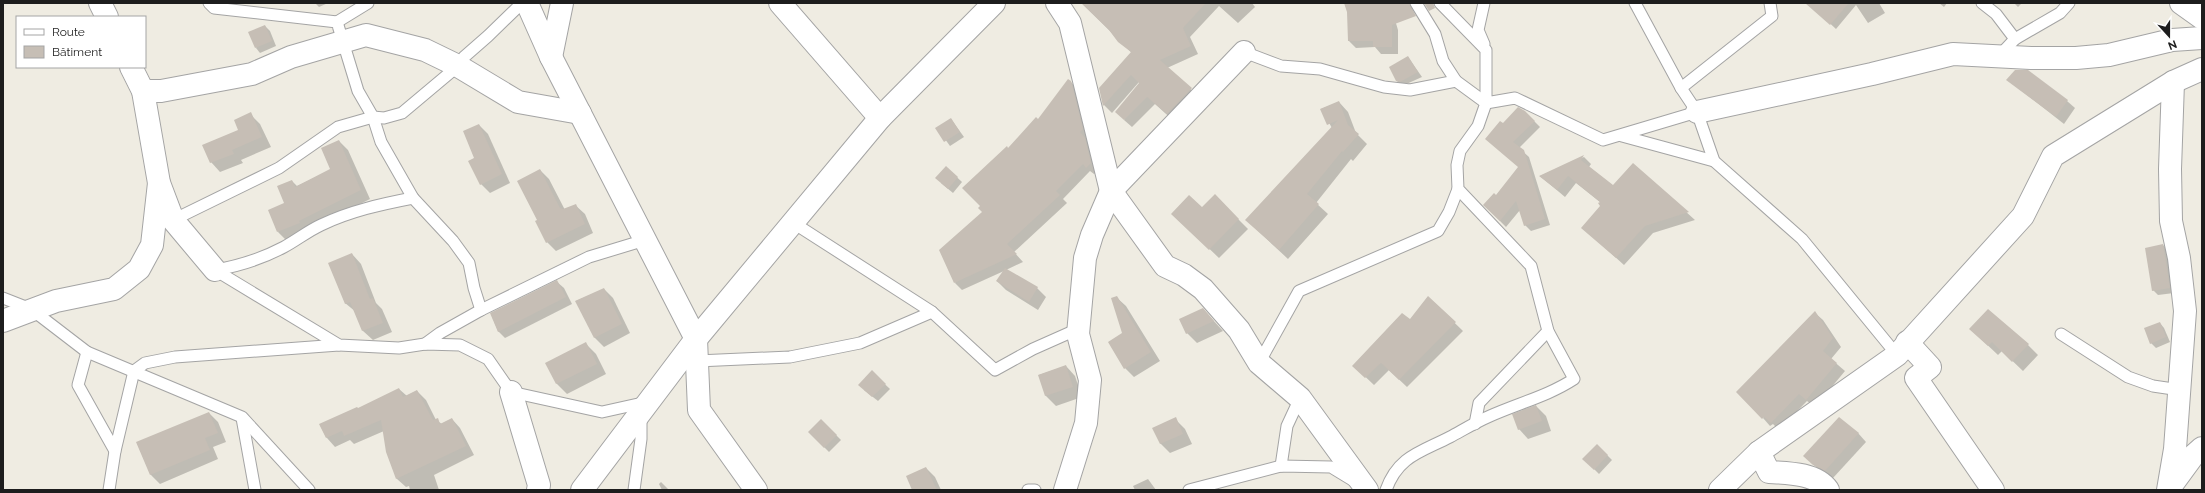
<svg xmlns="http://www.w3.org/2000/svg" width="2205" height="493" viewBox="0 0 2205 493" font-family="Raleway,sans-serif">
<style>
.shadow{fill:#0003}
.building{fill:#c6beb5}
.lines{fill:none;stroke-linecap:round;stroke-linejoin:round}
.lane-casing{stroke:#a4a4a4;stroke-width:13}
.street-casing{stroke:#a4a4a4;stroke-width:24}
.lane{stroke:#fff;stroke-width:11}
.street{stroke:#fff;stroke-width:22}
</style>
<rect width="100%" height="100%" fill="#efece2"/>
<!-- shadow -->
<g class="shadow">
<path d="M315 3H328L319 7Z"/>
<path d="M1082 3H1252L1255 7 1238 23 1219 6 1190 37 1198 54 1167 68 1199 97 1175 122 1155 104 1132 127 1124 120 1141 83 1139 82 1112 113 1104 105 1100 88 1132 53Z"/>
<path d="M1345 3H1390L1398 30V54H1381L1375 47 1356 48 1349 41 1348 12Z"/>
<path d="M1808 3H1879L1885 13 1868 23 1856 5 1836 29Z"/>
<path d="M1939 3H1947L1944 7Z"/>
<path d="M2014 3H2022L2018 7Z"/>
<path d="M265 26 270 31 276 46 260 53 256 48Z"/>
<path d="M1408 57 1422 77 1402 86 1397 81Z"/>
<path d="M2008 80 2067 101 2075 108 2064 124Z"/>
<path d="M1071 82 1078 90 1090 137 1087 140 1092 146 1098 171 1094 174 1090 171 1063 199 1067 203 1014 252 1023 262 1006 270 1037 288 1046 297 1038 310 1006 290 997 281 1004 271 962 290 955 283 1008 149 1038 120Z"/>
<path d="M1339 102 1348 112 1356 133 1367 144 1353 161 1351 159 1316 203 1328 214 1288 259 1256 229 1332 128 1321 109Z"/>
<path d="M1524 111 1540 127 1519 148 1529 157 1550 225 1531 231 1525 225 1520 210 1506 227 1484 205 1496 196 1519 167 1503 124Z"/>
<path d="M250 114 260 124 271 147 241 160 243 163 220 172 211 162 239 130Z"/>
<path d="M951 119 964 137 950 146 937 128Z"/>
<path d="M479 125 488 134 510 183 490 193 481 184Z"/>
<path d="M339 141 348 150 370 199 287 241 278 232 292 181 297 186 331 170Z"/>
<path d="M1584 157 1591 164 1589 167 1613 186 1633 164 1695 220 1653 233 1624 265 1583 228 1602 206 1600 202 1576 183 1565 197 1540 176Z"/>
<path d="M946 167 962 182 953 193 941 183Z"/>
<path d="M540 170 549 179 565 210 575 205 585 214 593 233 556 251 547 242 538 220Z"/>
<path d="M1215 196 1248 229 1219 258 1173 214 1202 208Z"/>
<path d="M2163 245 2168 250 2174 293 2158 295 2153 290Z"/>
<path d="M352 254 361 264 376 303 382 309 392 332 373 340 363 331 356 312 345 303Z"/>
<path d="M557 282 564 288 572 304 505 338 498 331 491 314Z"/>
<path d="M604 289 613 298 630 333 604 347 595 338 576 301Z"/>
<path d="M1116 297 1126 306 1160 361 1134 377 1125 368 1123 333Z"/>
<path d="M1428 297 1463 331 1407 387 1389 370 1374 385 1354 366 1410 321Z"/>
<path d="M1203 309 1223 331 1197 343 1187 333Z"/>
<path d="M1815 313 1823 320 1841 347 1831 359 1845 371 1815 407 1807 401 1779 430 1773 424 1770 426 1763 418Z"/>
<path d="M2160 323 2164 328 2170 342 2156 348 2151 343Z"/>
<path d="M1981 339 2028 345 2038 355 2023 371 2002 351 1998 355Z"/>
<path d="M586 344 596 354 606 374 567 394 557 384 547 364Z"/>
<path d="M1066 366 1075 376 1082 397 1056 406 1046 396 1039 375Z"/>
<path d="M872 372 890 389 878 401 864 390Z"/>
<path d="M399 389 407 396 417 391 426 400 436 420 442 424 452 419 460 428 474 455 434 475 439 490H410L409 486 406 487 397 479 387 452 384 431 354 444 350 440 335 447 327 438 321 425 358 409Z"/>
<path d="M1536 406 1546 416 1551 431 1528 439 1519 429Z"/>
<path d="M209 413 218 422 226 442 213 447 218 459 160 484 151 475 137 443Z"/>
<path d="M1175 419 1185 429 1192 444 1170 453 1160 443Z"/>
<path d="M821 420 841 440 829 452 809 432Z"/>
<path d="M1858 433 1866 442 1833 478 1823 474 1813 464Z"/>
<path d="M1597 445 1612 460 1599 474 1584 459Z"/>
<path d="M926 468 935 477 941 490H913Z"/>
<path d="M1148 479 1156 490H1135L1133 486Z"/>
<path d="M661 482 669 490H662L659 484Z"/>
</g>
<!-- building -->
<g class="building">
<path d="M1081 3H1206L1183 28 1191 46 1160 60 1192 88 1167 114 1147 97 1124 120 1115 112 1139 83 1131 75 1103 106 1099 88 1131 52 1118 42 1109 30Z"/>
<path d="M1344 3H1409L1416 16 1392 25V47H1373V41H1348L1347 12Z"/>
<path d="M1424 3H1433L1435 8 1429 11Z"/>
<path d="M1805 3H1849L1830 25Z"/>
<path d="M265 25 272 41 255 48 248 32Z"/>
<path d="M1408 56 1418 72 1400 82 1396 81 1389 67Z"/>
<path d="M2015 70H2028L2068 100 2056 117 2006 80Z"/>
<path d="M1068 79 1071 81 1083 129 1080 132 1085 138 1091 163 1086 168 1083 164 1056 191 1060 195 1007 244 1017 254 954 283 939 250 982 212 978 208 980 206 962 188 1007 146 1008 148 1036 117 1038 119Z"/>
<path d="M1339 101 1348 125 1359 134 1343 152 1342 151 1307 194 1319 204 1279 250 1245 220 1338 120 1327 125 1320 109Z"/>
<path d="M1518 107 1525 111 1535 121 1513 142 1524 150 1545 219 1524 226 1516 201 1500 221 1483 205 1494 193 1496 195 1518 167 1485 139 1500 121 1503 123Z"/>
<path d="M251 112 262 137 232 150 234 154 210 163 202 145 238 130 234 120Z"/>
<path d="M951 118 960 132 944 142 935 128Z"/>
<path d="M479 124 502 174 480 185 468 161 474 158 463 131Z"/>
<path d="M339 140 361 190 299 221 300 223 277 232 268 210 284 203 277 186 292 180 295 187 330 169 321 148Z"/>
<path d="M1584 155 1581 160 1613 185 1633 163 1689 212 1645 226 1616 258 1581 228 1600 206 1598 203 1600 202 1568 176 1557 190 1539 176Z"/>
<path d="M946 166 958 177 948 189 935 178Z"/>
<path d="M540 169 560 208 563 209 576 204 585 224 546 243 535 221 537 220 517 181Z"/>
<path d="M1215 194 1239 219 1209 250 1171 214 1189 195 1202 207Z"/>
<path d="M2163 244 2170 288 2152 291 2145 248Z"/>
<path d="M352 253 370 299 373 298 383 323 362 331 350 302 345 304 328 263Z"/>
<path d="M1005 268 1038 287 1029 302 996 281Z"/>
<path d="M557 280 566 297 498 332 490 313Z"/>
<path d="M604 288 622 324 594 338 575 301Z"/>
<path d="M1117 296 1151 352 1124 369 1108 342 1122 333 1111 298Z"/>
<path d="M1428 296 1456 322 1399 380 1381 363 1365 378 1352 366 1402 313 1410 319Z"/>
<path d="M1203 308 1214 321 1186 334 1179 319Z"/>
<path d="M1988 309 2029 344 2012 362 1992 342 1988 346 1969 329Z"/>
<path d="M1815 311 1833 338 1823 351 1837 363 1806 400 1799 394 1771 423 1764 417 1762 419 1736 392Z"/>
<path d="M2160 322 2166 337 2150 344 2144 328Z"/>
<path d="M586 342 597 364 556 384 545 363Z"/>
<path d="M1066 365 1073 387 1045 396 1038 375Z"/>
<path d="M872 370 886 384 872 397 858 385Z"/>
<path d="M399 388 403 397 417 390 433 420 438 418 440 424 452 418 466 446 396 479 386 452 381 420 344 436 342 431 326 438 319 424 357 407 358 408Z"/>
<path d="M1536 405 1542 421 1518 430 1512 414Z"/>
<path d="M209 412 218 433 205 438 210 450 150 475 136 442Z"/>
<path d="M1176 417 1183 434 1160 444 1152 428Z"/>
<path d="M1839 417 1859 433 1825 471 1813 465 1803 456Z"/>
<path d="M821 419 837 435 824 448 808 432Z"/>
<path d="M1597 444 1608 455 1594 470 1582 459Z"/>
<path d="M926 467 937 490H912L906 476Z"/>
</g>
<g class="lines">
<defs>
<g id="lane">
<path d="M209 3 214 8 337 22 358 91 373 117 381 142 413 198 453 241 469 263 474 288 481 310"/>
<path d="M1416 3 1435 34 1443 61 1456 81"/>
<path d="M1440 3 1486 50V103L1515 98 1603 140 1697 112"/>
<path d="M1635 3 1681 88 1697 112 1714 161 1802 239 1897 355"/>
<path d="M1982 3 1996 14 2015 39"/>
<path d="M337 22 368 3"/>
<path d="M1484 44 1478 30 1484 3"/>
<path d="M1244 52 1281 66 1320 69 1384 87 1410 90 1456 81 1486 103 1478 126 1460 151 1457 165 1458 189 1531 266 1548 331 1574 379C1548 396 1519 403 1490 416 1476 422 1463 430 1450 437 1421 452 1398 456 1386 490"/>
<path d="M1999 56 2015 39 2060 13 2069 3"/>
<path d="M1681 88 1772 16 1770 3"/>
<path d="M1622 136 1714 161"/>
<path d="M173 220 279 168 338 127 373 117 384 118 402 113 458 66 464 57 488 36 522 3"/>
<path d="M792 222 932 312 995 370 1033 349 1078 329"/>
<path d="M215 270 339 345 399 348 425 344 460 345 488 359 511 392 602 412 647 402"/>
<path d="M215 270C239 266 263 258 284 247 297 240 308 231 321 225 350 211 382 204 413 198"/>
<path d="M3 298 31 309 87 352 242 417 309 490"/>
<path d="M2061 334 2128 377 2153 386 2180 390"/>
<path d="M425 344 440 333 481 310 589 257 645 240"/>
<path d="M87 352 78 385 115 451"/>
<path d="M697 361 790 357 860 343 932 312"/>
<path d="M1259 363 1299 291 1438 231 1449 212 1458 189"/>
<path d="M242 418 255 490"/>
<path d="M1475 424 1479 403 1548 331"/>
<path d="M1281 466 1287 426 1300 398"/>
<path d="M109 490 115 451 134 371 145 363 175 357 339 345"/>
<path d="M634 490 641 439V417"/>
<path d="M1028 490H1035"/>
<path d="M1189 490 1281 466 1331 467 1354 481"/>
</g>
<g id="street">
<path d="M100 3 107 17"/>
<path d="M527 3 551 57 696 339 699 410 756 490"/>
<path d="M780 3 880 118"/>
<path d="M1057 3 1070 23 1111 191 1165 266 1184 275 1203 289 1239 330 1259 363 1300 398 1367 490"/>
<path d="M2181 3 2202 18"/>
<path d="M551 57 562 3"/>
<path d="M131 67 143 91 159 183 173 220 215 270"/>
<path d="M143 91H161L252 74 291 57 366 35 425 50 458 66 518 102 580 113"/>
<path d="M1697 112 1872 74 1953 54 2031 58H2076L2109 55 2172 40 2202 38"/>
<path d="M3 321 56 301 114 289 139 269 152 245 159 183"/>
<path d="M1907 342 1930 367 1916 378 1993 490"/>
<path d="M511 392 539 485 538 490"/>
<path d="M1759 452 1769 472C1788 473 1816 473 1828 490"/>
<path d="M2171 486 2193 456 2202 448"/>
<path d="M582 490 696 339 880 118 994 3"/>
<path d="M1065 490 1086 423 1090 380 1078 334 1085 258 1092 235 1111 191 1244 52"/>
<path d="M1720 490 1759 452 1897 355 2023 216 2053 156 2173 82 2202 69"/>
<path d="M2168 490 2175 449 2185 311 2179 258 2171 221 2170 169 2173 82"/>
</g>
</defs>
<!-- lane casing -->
<use href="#lane" class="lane-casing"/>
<!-- street casing -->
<use href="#street" class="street-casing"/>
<!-- lane -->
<use href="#lane" class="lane"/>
<!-- street -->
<use href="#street" class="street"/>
</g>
<!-- border -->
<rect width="2205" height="493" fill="none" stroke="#1d1d1d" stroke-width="8"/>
<!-- legend -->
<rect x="16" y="16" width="130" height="52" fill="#ffffff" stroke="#a5a5a5"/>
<rect x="24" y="29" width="20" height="6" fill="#ffffff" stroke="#a5a5a5"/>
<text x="52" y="36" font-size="12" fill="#1d1d1d">Route</text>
<rect x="24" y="46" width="20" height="12" fill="#c6beb5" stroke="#a5a5a5"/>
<text x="52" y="56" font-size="12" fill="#1d1d1d">Bâtiment</text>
<!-- north arrow -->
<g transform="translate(2169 36) rotate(159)" stroke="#ffffff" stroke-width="3" paint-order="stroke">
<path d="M0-3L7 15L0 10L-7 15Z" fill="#1d1d1d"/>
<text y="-6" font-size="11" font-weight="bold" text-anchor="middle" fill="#1d1d1d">N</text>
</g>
</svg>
